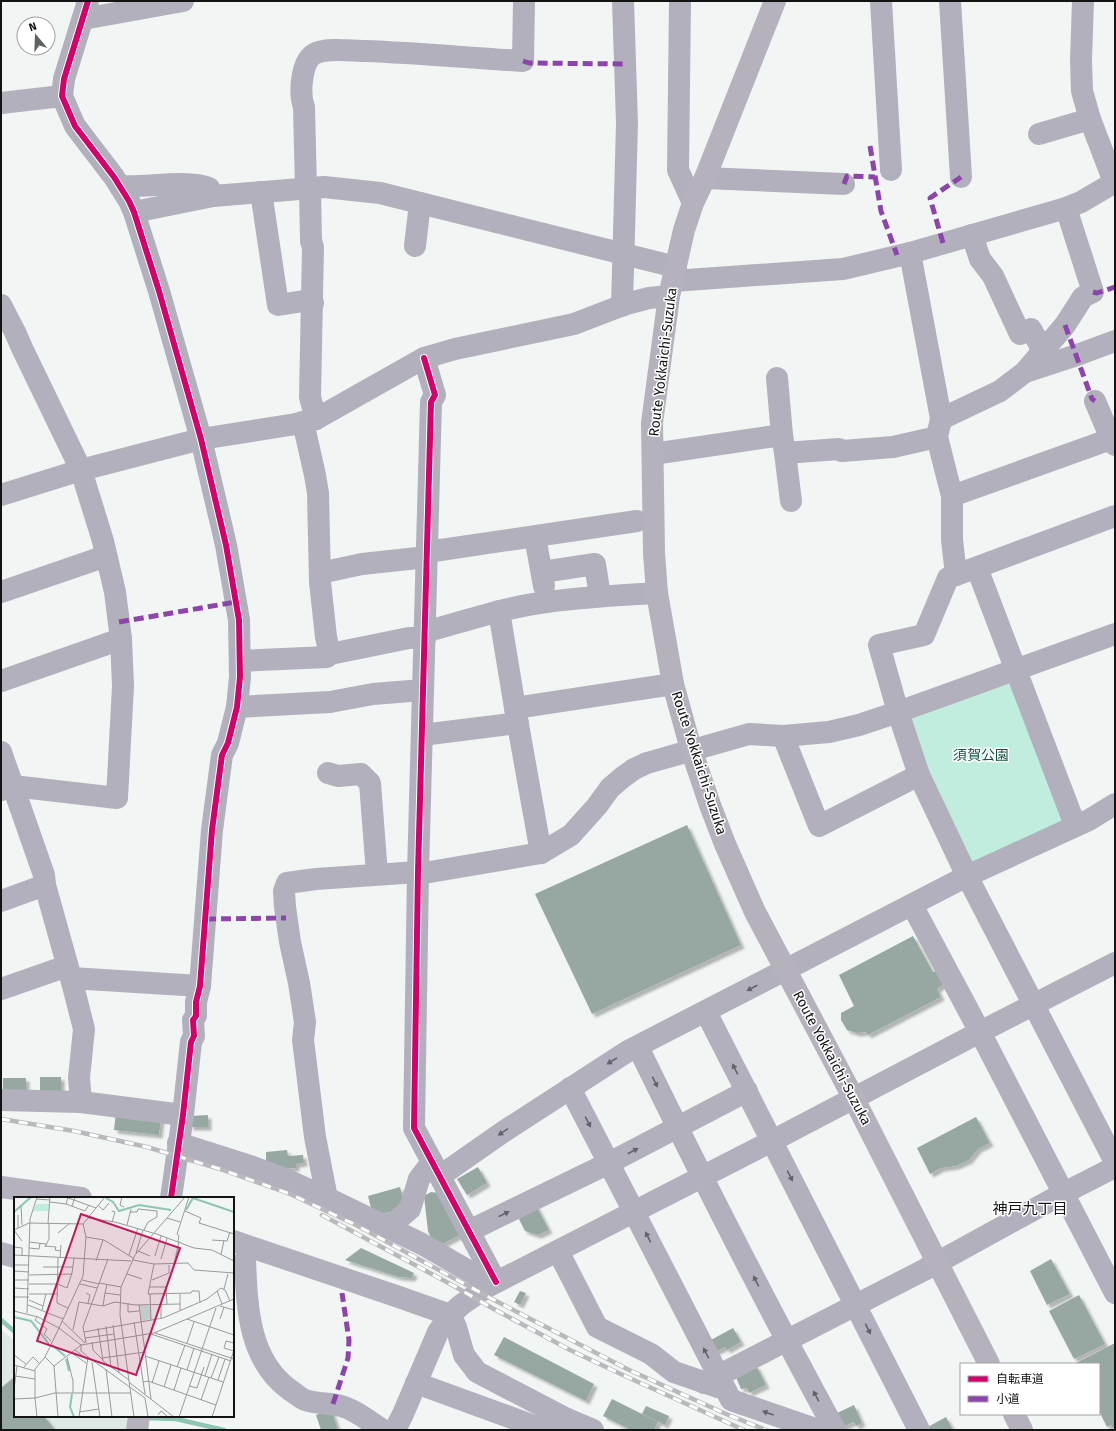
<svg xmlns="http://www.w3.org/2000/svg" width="1116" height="1431" viewBox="0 0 1116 1431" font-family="'Fira Sans','Noto Sans JP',sans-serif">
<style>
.built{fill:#dee8e4}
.green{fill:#c1edde}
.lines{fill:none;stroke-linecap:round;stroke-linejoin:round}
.stream{stroke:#8ec6b5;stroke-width:4.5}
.building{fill:#97a8a3;filter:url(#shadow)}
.minor{stroke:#b3b0bd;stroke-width:22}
.major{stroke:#b5b2bd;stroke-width:22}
.rail-casing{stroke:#b9b9bd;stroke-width:4.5}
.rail{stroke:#fff;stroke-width:3;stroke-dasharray:9;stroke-linecap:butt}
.quiet{stroke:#8e44ad;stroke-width:5;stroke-dasharray:10 5;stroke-linecap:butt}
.cycleway-casing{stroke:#fff;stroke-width:8}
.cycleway{stroke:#d6006c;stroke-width:6}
.oneway{fill:#626268}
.labels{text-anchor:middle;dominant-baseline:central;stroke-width:3;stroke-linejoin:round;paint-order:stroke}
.street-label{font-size:14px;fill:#111413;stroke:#fff}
.park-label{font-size:14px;fill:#105241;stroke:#fff}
.neighbourhood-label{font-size:15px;fill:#111413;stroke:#fff}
.inset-river{fill:none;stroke:#8ec6b5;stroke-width:2}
.inset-road{fill:none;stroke:#979b99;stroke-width:1}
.view{fill:#c2185b;fill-opacity:0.15;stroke:#c2185b;stroke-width:2}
.inset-edge{fill:none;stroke:#111413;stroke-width:2}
</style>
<defs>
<filter id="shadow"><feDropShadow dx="3.5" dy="3.5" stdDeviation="1" flood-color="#0004"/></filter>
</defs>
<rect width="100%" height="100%" fill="#f1f5f3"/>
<!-- built -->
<path class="built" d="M1 1330 15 1341V1416H116L132 1421 131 1430H1Z"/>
<!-- green -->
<path class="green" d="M1016 682 1066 820 1063 826 967 864 906 721 912 715Z"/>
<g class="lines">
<!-- stream -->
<g class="stream">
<path d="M1 1320 15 1332"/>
<path d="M145 1418 176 1419 224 1430"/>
</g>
</g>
<!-- building -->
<g class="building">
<path d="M687 825 741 945 592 1014 535 894Z"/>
<path d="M913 936 933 972 936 971 944 984 937 989 941 997 868 1035 866 1032 857 1033 847 1030 841 1020V1013L854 1006 839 975Z"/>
<rect x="40" y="1077" width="21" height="17"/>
<rect x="3" y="1078" width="23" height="18"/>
<path d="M116 1112 161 1117 159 1135 114 1130Z"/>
<path d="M208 1115V1127H190V1116Z"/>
<path d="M976 1117 990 1143 978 1149 969 1160 956 1166 941 1168 930 1174 917 1148Z"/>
<path d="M287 1150 288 1156 303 1155 304 1163 296 1164V1168L276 1169 274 1163H266V1152Z"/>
<path d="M478 1167 487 1183 467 1195 457 1179Z"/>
<path d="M400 1187 405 1208 373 1216 368 1196Z"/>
<path d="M431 1192 438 1193 460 1235 435 1248 428 1231 424 1196Z"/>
<path d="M536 1205 549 1230 538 1235 525 1231 517 1215Z"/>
<path d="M361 1248 414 1273 412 1278 399 1277 345 1260Z"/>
<path d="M1051 1259 1070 1294 1047 1305 1030 1271Z"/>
<path d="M520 1291 526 1293 520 1305 514 1302Z"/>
<path d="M1079 1295 1105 1344 1074 1359 1049 1311Z"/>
<path d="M733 1328 741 1342 727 1350 725 1347 715 1352 709 1341Z"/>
<path d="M504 1337 594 1384 586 1401 494 1355Z"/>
<path d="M1115 1343V1427L1112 1428 1111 1425 1107 1427 1099 1411V1364H1074Z"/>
<path d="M756 1365 766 1385 749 1393 747 1388 741 1389 735 1375Z"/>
<path d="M13 1378 15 1381V1416H44L55 1430H1V1388Z"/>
<path d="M612 1399 658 1422 654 1430H631L603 1416Z"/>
<path d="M854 1405 862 1423 856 1426 854 1422 840 1428 833 1415Z"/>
<path d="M646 1406 669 1416 665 1425 642 1414Z"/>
<path d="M331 1409 338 1430H321L316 1415Z"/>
<path d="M946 1417 953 1430H928L926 1428Z"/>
</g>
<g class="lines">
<!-- minor -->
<g class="minor">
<path d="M88 1 64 79 62 96 75 126 114 177 129 201 134 212 159 291 201 439 226 545 239 620 240 677 237 707 228 743 222 755 212 830 200 986 196 1002V1016L193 1020 194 1036 191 1042 183 1115 171 1198"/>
<path d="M680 1 678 170 693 203"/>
<path d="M881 1 891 170"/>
<path d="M950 1 961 177"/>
<path d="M1083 1 1081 60 1082 91 1090 119 1114 182"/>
<path d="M83 19 183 1"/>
<path d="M1 103 62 96"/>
<path d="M1039 134 1090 119"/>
<path d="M705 178 844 184"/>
<path d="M120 186C147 188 185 179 209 188L213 196"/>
<path d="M306 189 304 107C299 94 301 62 314 54 326 47 352 51 365 51 418 53 471 58 523 61L524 1"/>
<path d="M310 189 311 241 313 247 310 397 316 419"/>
<path d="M261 192 278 305 304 301 313 303"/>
<path d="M134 212 213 196 324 187 380 193 676 267"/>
<path d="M972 235 980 259 993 276 1020 334 1031 329 1043 351"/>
<path d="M415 246 420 203"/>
<path d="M910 253 940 413 941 419 937 437 952 496V540L956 575"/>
<path d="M673 281 843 269 910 253 1066 208 1081 202 1115 182"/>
<path d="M622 306 627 123 623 1"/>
<path d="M424 358 435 395 431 402 418 872 414 1128 496 1282"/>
<path d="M1025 372 1077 355 1115 341"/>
<path d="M777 378 782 435"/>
<path d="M1095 401 1111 439"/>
<path d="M941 419 1000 391 1025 372 1065 325 1083 297 1093 292 1066 208"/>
<path d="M303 422 315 475 318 493 320 582 326 637 330 654"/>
<path d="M785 453 791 501"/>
<path d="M653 454 782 435 785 453 839 449 842 451 893 447 937 437"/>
<path d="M1 495 81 470 201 439 296 424 316 419 424 358 455 349 574 324 626 304 649 298 669 296"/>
<path d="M952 496 1111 439 1115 445"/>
<path d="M1115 516 948 578 924 635 879 645 898 712 919 775 967 876 1115 1162"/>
<path d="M535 537 544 586"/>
<path d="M427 552 637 521"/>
<path d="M977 568 1075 825"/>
<path d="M542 572 595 564 600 596"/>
<path d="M320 573 362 564 427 557"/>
<path d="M1 592 106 556"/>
<path d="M499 611 515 708 673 684"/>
<path d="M425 632C465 621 506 607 547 602 584 597 621 595 657 593"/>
<path d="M240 661 327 657 330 654 409 638H425"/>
<path d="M1 681 121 639"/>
<path d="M237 707 330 702 373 694 423 690"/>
<path d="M515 708 541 853"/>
<path d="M422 735 518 723"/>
<path d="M783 736 819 826 919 775"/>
<path d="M1 752 44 875 45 885 71 978 200 986"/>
<path d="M328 773 338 776 361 774 370 783 377 874"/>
<path d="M1 790 13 786 117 798 123 686 121 639 115 592 103 541 81 470 22 348 15 332 1 305"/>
<path d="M418 874 541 853 571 835 597 806 610 788 623 777 634 769 647 763 749 734 783 736 829 732 859 725 898 712 1115 634"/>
<path d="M1 901 45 885"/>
<path d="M912 905 980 1032 1115 1293"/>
<path d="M71 978 84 1029 79 1078 81 1102"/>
<path d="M1 989 67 966"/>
<path d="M706 1012 919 1430"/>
<path d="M638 1047C701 1176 766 1304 835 1430"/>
<path d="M570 1088 731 1400 818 1430"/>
<path d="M1 1100 81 1102 183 1115"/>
<path d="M178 1143 250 1166 283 1178 327 1198 422 1244 474 1274 487 1287"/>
<path d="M440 1176 503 1132 628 1051 967 876 1089 820 1115 804"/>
<path d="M327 1198 315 1137 303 1040 305 1022 299 983 290 942 285 907 284 891 287 883 316 879 418 872"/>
<path d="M388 1228 410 1209 419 1179 432 1162"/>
<path d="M469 1231 609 1163 747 1091"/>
<path d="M233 1241 396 1296 450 1315 456 1327 464 1355 477 1372 567 1419 561 1430"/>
<path d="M558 1251 597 1327 651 1354 674 1372 718 1387"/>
<path d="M1 1253 15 1257"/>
<path d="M245 1260C247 1306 248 1360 290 1390 295 1393 300 1398 305 1400 316 1404 330 1403 341 1406 356 1410 370 1422 383 1430"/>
<path d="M416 1383 545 1430"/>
<path d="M704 1383 924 1270 1064 1193 1115 1167"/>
<path d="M567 1419 593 1430"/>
<path d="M395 1430 403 1414 438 1332 450 1315 461 1305 487 1287 772 1141 980 1032 1115 963"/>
</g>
<!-- major -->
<g class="major">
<path d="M775 1 705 178 693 203 684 230 669 296 652 423 654 553 657 593 673 684 691 749 710 805 725 844 755 912 854 1099 989 1364"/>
<path d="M1 1187 81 1198"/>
<path d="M1014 1414 1022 1430"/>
<path d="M137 1430 139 1416"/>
</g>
<defs>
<g id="rail">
<path d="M1 1119 74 1131 147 1147 220 1169 290 1194 356 1225 496 1301 627 1369 726 1414 766 1430"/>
<path d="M322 1215 454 1286 492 1308 570 1350 625 1376 744 1430"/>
</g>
</defs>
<!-- rail casing -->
<use href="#rail" class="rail-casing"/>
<!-- rail -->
<use href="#rail" class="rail"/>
<!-- quiet -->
<g class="quiet">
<path d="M523 61 529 63 625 64"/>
<path d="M870 146 881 211 897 255"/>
<path d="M844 184 847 176 875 177"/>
<path d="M943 243 930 198 961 177"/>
<path d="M1093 292 1097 293 1115 287"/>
<path d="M1065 325 1092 399 1095 401"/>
<path d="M119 622 236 602"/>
<path d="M206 919 286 918"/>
<path d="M333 1404 348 1358 349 1340 342 1293"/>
</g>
<defs>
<g id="cycleway">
<path d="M88 1 64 79 62 96 75 126 114 177 129 201 134 212 159 291 201 439 226 545 239 620 240 677 237 707 228 743 222 755 212 830 200 986 196 1002V1016L193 1020 194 1036 191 1042 183 1115 171 1198"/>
<path d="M424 358 435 395 431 402 418 872 414 1128 496 1282"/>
</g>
</defs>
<!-- cycleway casing -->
<use href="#cycleway" class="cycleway-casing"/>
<!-- cycleway -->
<use href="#cycleway" class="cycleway"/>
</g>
<!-- one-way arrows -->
<defs><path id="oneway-solid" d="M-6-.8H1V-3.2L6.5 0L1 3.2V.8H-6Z"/></defs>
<g class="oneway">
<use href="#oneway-solid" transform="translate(752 988) rotate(152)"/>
<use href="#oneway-solid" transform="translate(612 1061) rotate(148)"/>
<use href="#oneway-solid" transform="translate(735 1069) rotate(-117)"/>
<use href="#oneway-solid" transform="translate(655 1082) rotate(64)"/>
<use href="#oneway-solid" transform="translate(588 1122) rotate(62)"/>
<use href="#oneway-solid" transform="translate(503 1132) rotate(146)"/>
<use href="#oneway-solid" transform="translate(633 1151) rotate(-28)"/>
<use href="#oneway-solid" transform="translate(790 1176) rotate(63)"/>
<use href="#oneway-solid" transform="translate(504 1214) rotate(-26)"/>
<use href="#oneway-solid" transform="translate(648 1237) rotate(-117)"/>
<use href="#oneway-solid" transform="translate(756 1281) rotate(-117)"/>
<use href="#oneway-solid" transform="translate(868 1329) rotate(63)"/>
<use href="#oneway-solid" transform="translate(706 1353) rotate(-117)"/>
<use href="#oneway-solid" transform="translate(816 1396) rotate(-118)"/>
<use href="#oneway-solid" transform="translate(768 1413) rotate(-161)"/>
</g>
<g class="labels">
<!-- street labels -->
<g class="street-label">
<text transform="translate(663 362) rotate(-83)">Route Yokkaichi-Suzuka</text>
<text transform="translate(699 763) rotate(72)">Route Yokkaichi-Suzuka</text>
<text transform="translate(832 1058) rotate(62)">Route Yokkaichi-Suzuka</text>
</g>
<!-- park labels -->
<g class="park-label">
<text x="981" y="755">須賀公園</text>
</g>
<!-- neighbourhood labels -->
<g class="neighbourhood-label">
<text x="1030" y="1209">神戸九丁目</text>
</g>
</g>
<!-- overview -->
<g transform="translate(14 1197)">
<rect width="220" height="220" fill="#f1f5f3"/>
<path d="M22 7H35V14H19ZM126 108 136 109 137 122 127 124Z" fill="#c1edde"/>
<path class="inset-river" d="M92 1 99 5 105 14 125 8 157 13M172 13 179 1 220 15M0 15 17 0M0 120 17 124 35 147M38 148 51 159M52 162 55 174M58 197 56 210 60 220"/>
<path class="inset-road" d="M61 0 60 3 82 11M108 0 106 8 110 10M54 1 60 3 58 9M22 2 36 3M36 5 52 7 54 0M52 7 71 14 75 8M84 8 89 13 95 6M7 9 8 28M98 14 101 15 98 25M171 14 187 21 185 26 220 37M116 15H123L124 12 143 14V20L134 25 130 33M4 18V31M74 21 101 25 139 36M153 21 166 25M34 26 36 0M113 28 117 12M0 33 15 26 69 27M0 33 8 44M44 36 56 26M140 36 180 51 198 53 220 64M72 40 90 43 119 61M198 43 213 44 216 35M164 44 165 39 163 37 175 0M15 45 32 47M31 49 42 50 41 53 47 54M0 50 8 51V59M31 50 35 42V26M15 51 25 52 26 46M124 54 136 59M122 56 129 33M0 58 117 64M115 58 124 31M207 58 210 43M141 59 147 39M44 61 43 106 54 111M46 61 47 48M147 62 153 41M119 63 140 67 174 66 180 73 220 76M82 64 89 43M160 67 165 44M0 68H15M29 70H59M0 74 15 75M113 77 128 82M15 78 58 77M0 83H15M68 83 85 87M138 83 155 76V68M85 86 107 90M15 87H44L53 91 58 76 60 61M66 87 83 91M93 87 91 96 106 98M136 90H152L153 107M0 91 15 92M210 92 214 77M203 94 208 107M72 96 76 98 74 106M15 97H44M134 97 177 96 178 94H185L186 106M134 97 140 67M136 97 137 123M166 97V114M0 100H15M15 103 29 109M114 106V115L125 114M77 107 89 109 101 105 121 108 166 107M147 107V121M14 108 49 122M125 108 137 202M89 109 91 96M206 109 220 113M28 113 32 97M0 114 24 120 45 131 31 160 21 172V201L41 196H117M13 116 16 22 23 0M23 120 21 123 33 132 30 137 37 144M173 122 220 138M206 122 210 110M48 124 71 146M120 125 131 197M99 128 105 176M92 129 97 170M84 131 89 164 115 183M59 133 65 105 77 107M70 135 149 121 193 102 207 91 211 93 216 104M141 136 220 162M137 137 217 164M71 141 100 137M78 145 79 153 89 163M72 146 69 130 94 62M173 146 180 125M61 153 73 162M220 154 210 151 212 144 220 146M58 156 72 166M0 158 12 167M131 159 209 185M31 160 40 169M53 160 59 184V196M74 160 131 201 134 220M88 161 131 155M78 165 86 220M0 168 21 174M163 170 171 148M9 171 19 160 26 167M92 172 98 220M173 173 180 151M1 179 21 182M191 179 198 157M197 181 205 160M204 183 211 162M129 185 134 184 202 208M116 186 160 220M138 186 145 164M175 189 183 191 190 170M150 190 157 168M0 192 3 169M160 193 167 171M0 202 21 201 23 220M187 203 195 180M65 215 85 212M144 218 147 214 154 220M10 220H23M44 220 40 169 67 148 140 136 220 102M65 220 74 160 67 154V148L45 131 69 79 72 40 69 27 91 0M120 220 106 118 107 90 121 58 171 0M165 220 202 111M198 220 220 153"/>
<path class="view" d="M67 17 166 51 122 178 23 144Z"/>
<rect width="220" height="220" class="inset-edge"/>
</g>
<!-- border -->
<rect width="1116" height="1431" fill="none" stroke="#111413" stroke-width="4"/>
<!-- legend -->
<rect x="960" y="1363" width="140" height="52" fill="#ffffff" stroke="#a0a1a1"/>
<rect x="968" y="1376" width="20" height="6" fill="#d6006c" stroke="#a0a1a1"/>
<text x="996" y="1383" font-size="12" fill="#111413">自転車道</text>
<rect x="968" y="1396" width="20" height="6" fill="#8e44ad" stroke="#a0a1a1"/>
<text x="996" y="1403" font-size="12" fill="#111413">小道</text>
<!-- north arrow -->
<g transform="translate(36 36) rotate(341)"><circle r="19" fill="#ffffff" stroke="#a0a1a1"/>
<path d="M0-3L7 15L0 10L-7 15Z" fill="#5f6361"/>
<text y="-6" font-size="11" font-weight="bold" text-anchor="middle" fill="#111413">N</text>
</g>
</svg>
